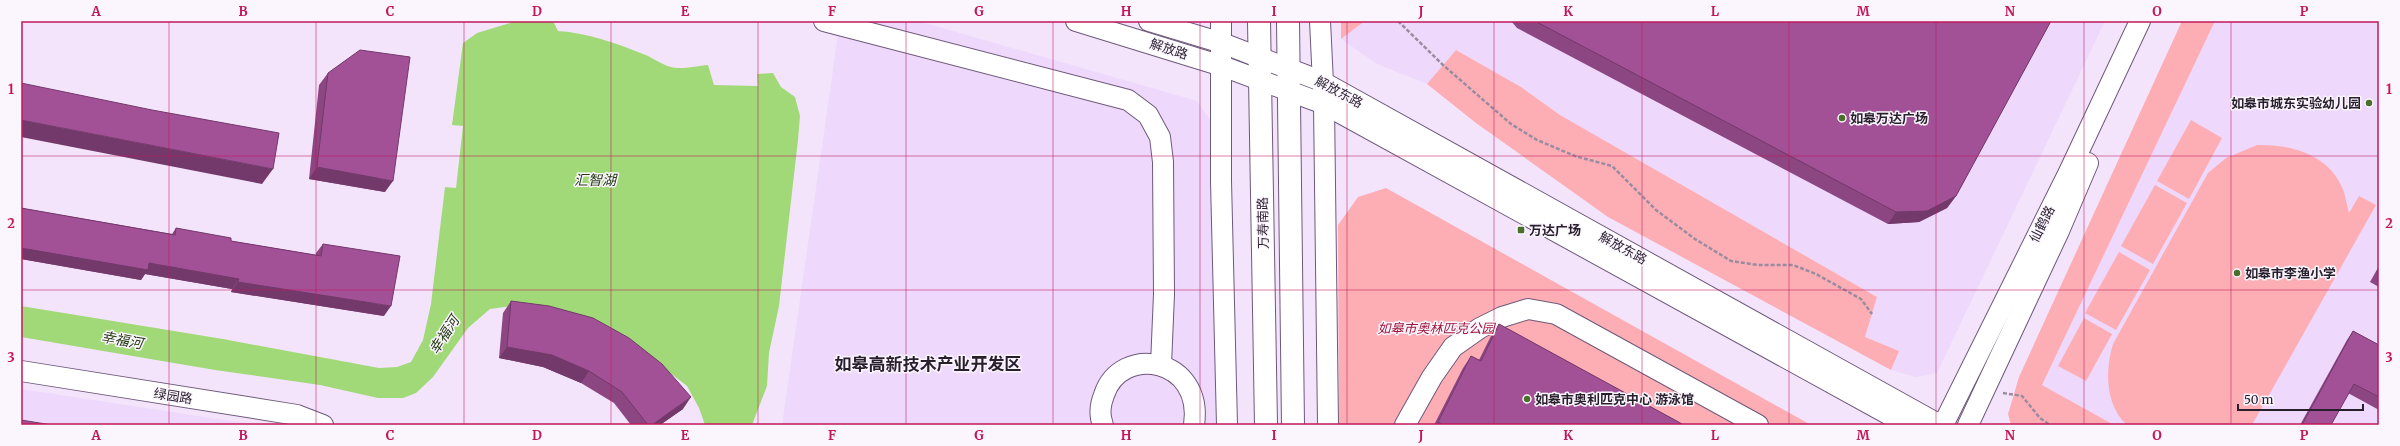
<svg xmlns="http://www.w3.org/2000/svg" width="2400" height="446" viewBox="0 0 2400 446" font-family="Merriweather,'Noto Sans SC',serif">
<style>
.built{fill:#eed8fc}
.green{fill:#fdaeb5}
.water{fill:#a1d978}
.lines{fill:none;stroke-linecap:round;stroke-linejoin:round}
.minor-casing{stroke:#6e597a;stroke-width:22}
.major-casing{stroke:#6e597a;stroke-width:24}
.path{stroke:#998ca0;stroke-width:2.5;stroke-dasharray:4 2;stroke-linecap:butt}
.minor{stroke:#fff;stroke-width:20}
.major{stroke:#fff;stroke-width:22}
.wall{fill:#8c4682}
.shaded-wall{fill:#72396a}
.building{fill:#a35197;stroke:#72396a}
.grid{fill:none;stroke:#c2185b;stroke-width:1;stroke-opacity:0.55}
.poi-dot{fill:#496f2a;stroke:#fbf6fe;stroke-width:1.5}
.labels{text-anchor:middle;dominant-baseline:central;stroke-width:3;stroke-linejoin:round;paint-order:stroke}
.street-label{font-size:13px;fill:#281f2d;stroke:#fbf6fe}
.poi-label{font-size:13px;font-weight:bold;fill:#281f2d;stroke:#fbf6fe;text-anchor:start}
.park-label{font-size:13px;font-style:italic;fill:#9f163b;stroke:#fbf6fe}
.water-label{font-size:14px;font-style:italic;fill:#253b14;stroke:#fbf6fe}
.district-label{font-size:17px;font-weight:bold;fill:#281f2d;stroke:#fbf6fe}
.neatline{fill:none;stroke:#c2185b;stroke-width:1.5}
.grid-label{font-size:13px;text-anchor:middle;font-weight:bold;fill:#c2185b}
</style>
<rect width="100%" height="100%" fill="#f3e4fc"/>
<!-- built -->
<g class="built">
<path d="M840 21H918L1197 101 1212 123 1216 425H782Z"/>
<path d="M1365 21H2105L1937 373 1916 377 1891 370 1899 351 1865 337 1877 297 1560 115 1521 87 1456 50 1427 84 1377 64 1341 39Z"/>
<path d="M2215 21H2379V425H2114L2042 385Z"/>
<path d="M21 389 257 425H21Z"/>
</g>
<!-- green -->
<g class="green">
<path d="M1341 21H1365L1341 39Z"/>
<path d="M2182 21H2215L2042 385 2114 425H2011L2008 414 2019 377Z"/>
<path d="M1456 50 1521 87 1560 115 1877 297 1865 337 1899 351 1891 370 1608 217 1476 123 1427 84Z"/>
<path d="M2191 120 2222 138 2189 199 2157 181Z"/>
<path d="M2257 145C2292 144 2331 155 2344 192 2346 199 2347 206 2349 213L2359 196 2376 205 2252 425H2127C2105 405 2105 370 2113 344L2208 173 2226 158Z"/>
<path d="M2155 185 2187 203 2153 264 2121 246Z"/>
<path d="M1386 188 1811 425H1339L1338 225 1358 197Z"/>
<path d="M2119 252 2150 270 2116 330 2085 313Z"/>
<path d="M2084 318 2112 334 2086 381 2058 366Z"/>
</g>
<!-- water -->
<path class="water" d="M517 21H553L558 31C588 33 616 43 643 54 652 57 662 65 671 67 681 70 697 66 708 65L714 85 758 86 757 74 773 73 781 87 795 97 800 116 798 140 779 306 769 353 767 386 752 425H705L699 408 687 386 665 369 518 305 490 309 468 328 433 377 416 393 403 398H378L320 385 215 370 21 337V306L223 339 379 368 397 367 411 362 423 340 431 304 445 187 456 188 463 126 452 125 463 43 477 33Z"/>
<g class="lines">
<defs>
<g id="minor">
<path d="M824 21 1128 100 1148 115 1160 137 1163 162 1164 294 1161 365"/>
<path d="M1076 21 1222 66 1324 104 1908 425"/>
<path d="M1149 21 1222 43 1321 81 1940 425"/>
<path d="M1221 21V181L1227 425"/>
<path d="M1320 21 1324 104 1328 425"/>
<path d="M21 371 297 415 323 425"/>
<path d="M1103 425C1099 415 1100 405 1104 395 1121 343 1204 358 1194 425"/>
<path d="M1405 425 1432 377 1453 347 1480 328 1502 317 1528 309 1556 314 1758 425"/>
<path d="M1943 425 2068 174 2140 21"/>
<path d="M1968 425 2059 231 2088 163"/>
</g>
<g id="major">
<path d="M1259 21 1266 425"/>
<path d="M1288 21 1293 425"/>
</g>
</defs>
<!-- minor casing -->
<use href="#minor" class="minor-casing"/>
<!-- major casing -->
<use href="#major" class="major-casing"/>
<!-- path -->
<g class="path">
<path d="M1398 21 1443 65 1511 124 1537 140 1575 156 1612 166 1656 210 1695 239 1731 261 1758 265H1793L1816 274 1861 299 1872 314"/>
<path d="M2003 393 2022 396 2040 418 2050 425"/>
</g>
<!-- minor -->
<use href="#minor" class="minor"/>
<!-- major -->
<use href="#major" class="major"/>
</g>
<!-- wall -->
<g class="wall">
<path d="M1511 21H2051L1956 196 1947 208 1919 222 1888 224 1517 28Z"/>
<path d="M328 73 385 192 309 179 319 85Z"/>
<path d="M21 208 172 234 176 228 231 241 316 255V253L323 244 384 316 231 292 232 289 145 274 141 280 21 259Z"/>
<path d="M2379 266V287L2370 282Z"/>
<path d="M511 301 683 409 660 425H631L614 403 581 383 543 367 499 358 503 313Z"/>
<path d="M1499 324 1684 425H1434L1463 368 1471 356 1479 360 1491 336Z"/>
<path d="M2353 331 2379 345V410L2348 393 2331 425H2300L2347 340Z"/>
</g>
<!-- shaded-wall -->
<g class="shaded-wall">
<path d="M21 120 273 169 262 184 21 137Z"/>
<path d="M317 167 393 181 385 192 309 179Z"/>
<path d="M1956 196 1947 208 1919 222 1888 224 1896 212Z"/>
<path d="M21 248 149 263 239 279 232 289 145 274 141 280 21 259Z"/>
<path d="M238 282 391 306 384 316 231 292Z"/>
<path d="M507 347 552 355 589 371 581 383 543 367 499 358Z"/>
<path d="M691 397 683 409 660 425H652Z"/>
</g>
<!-- building -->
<g class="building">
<path d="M1535 21H2051L1956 196 1927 211 1896 212Z"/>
<path d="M360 50 410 57 393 181 317 167 328 73Z"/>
<path d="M21 83 152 110 279 133 273 169 21 120Z"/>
<path d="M21 208 175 235 176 228 231 238V241L321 256 323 244 400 256 391 306 238 282 239 279 149 263 148 270 21 248Z"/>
<path d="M2379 269V274L2377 273Z"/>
<path d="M511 301 549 306 593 318 629 338 662 364 691 397 652 425H648L622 392 589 371 552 355 507 347Z"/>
<path d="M1499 324 1684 425H1444L1438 422 1471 356 1481 361Z"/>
<path d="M2353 331 2379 345V397L2354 384 2331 425H2302Z"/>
<path d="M21 420 52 425H21Z"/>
</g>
<!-- grid -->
<path class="grid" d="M169 21V425M316 21V425M464 21V425M611 21V425M758 21V425M906 21V425M1053 21V425M1200 21V425M1347 21V425M1494 21V425M1642 21V425M1789 21V425M1936 21V425M2084 21V425M2231 21V425M21 156H2379M21 290H2379"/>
<!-- markers -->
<g class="poi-dot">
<circle cx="2369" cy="103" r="4"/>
<circle cx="1842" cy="118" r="4"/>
<rect x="1517" y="226" width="8" height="8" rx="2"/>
<circle cx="2237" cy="273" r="4"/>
<circle cx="1527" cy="399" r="4"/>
</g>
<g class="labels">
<!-- street labels -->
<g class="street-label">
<text transform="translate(1169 49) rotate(18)">解放路</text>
<text transform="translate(1339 92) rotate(28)">解放东路</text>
<text transform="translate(1263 223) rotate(-91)">万寿南路</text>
<text transform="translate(2042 224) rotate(-63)">仙鹤路</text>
<text transform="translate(1623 248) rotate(29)">解放东路</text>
<text transform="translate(173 396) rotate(9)">绿园路</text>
</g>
<!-- poi labels -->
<g class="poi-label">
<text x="2361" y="103" text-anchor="end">如皋市城东实验幼儿园</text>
<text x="1850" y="118">如皋万达广场</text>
<text x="1529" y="230">万达广场</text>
<text x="2245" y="273">如皋市李渔小学</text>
<text x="1535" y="399">如皋市奥利匹克中心 游泳馆</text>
</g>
<!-- park labels -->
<g class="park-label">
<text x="1436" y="328">如皋市奥林匹克公园</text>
</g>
<!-- water labels -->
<g class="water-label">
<text x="595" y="180">汇智湖</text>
<text transform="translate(444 335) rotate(-57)">幸福河</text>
<text transform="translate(122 340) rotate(10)">幸福河</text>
</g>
<!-- district labels -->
<g class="district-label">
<text x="928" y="364">如皋高新技术产业开发区</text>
</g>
</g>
<!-- border -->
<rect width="2400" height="446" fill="none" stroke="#fbf6fe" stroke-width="44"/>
<!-- scale -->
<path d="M2238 404v6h125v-6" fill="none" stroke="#281f2d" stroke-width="2"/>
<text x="2244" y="404" font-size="12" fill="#281f2d" stroke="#fbf6fe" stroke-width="3" paint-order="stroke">50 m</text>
<rect x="22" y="22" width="2356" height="402" class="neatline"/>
<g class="grid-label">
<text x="96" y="16">A</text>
<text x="243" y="16">B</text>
<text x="390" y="16">C</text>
<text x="537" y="16">D</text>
<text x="685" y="16">E</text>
<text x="832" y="16">F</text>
<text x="979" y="16">G</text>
<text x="1126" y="16">H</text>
<text x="1274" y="16">I</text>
<text x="1421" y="16">J</text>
<text x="1568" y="16">K</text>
<text x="1715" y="16">L</text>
<text x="1863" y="16">M</text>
<text x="2010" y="16">N</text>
<text x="2157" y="16">O</text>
<text x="2304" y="16">P</text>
<text x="11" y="94">1</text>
<text x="2389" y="94">1</text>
<text x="11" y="228">2</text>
<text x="2389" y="228">2</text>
<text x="11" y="362">3</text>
<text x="2389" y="362">3</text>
<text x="96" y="440">A</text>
<text x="243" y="440">B</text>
<text x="390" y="440">C</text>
<text x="537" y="440">D</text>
<text x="685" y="440">E</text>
<text x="832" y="440">F</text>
<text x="979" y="440">G</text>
<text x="1126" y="440">H</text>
<text x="1274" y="440">I</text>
<text x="1421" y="440">J</text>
<text x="1568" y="440">K</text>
<text x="1715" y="440">L</text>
<text x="1863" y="440">M</text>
<text x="2010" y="440">N</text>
<text x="2157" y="440">O</text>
<text x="2304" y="440">P</text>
</g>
</svg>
